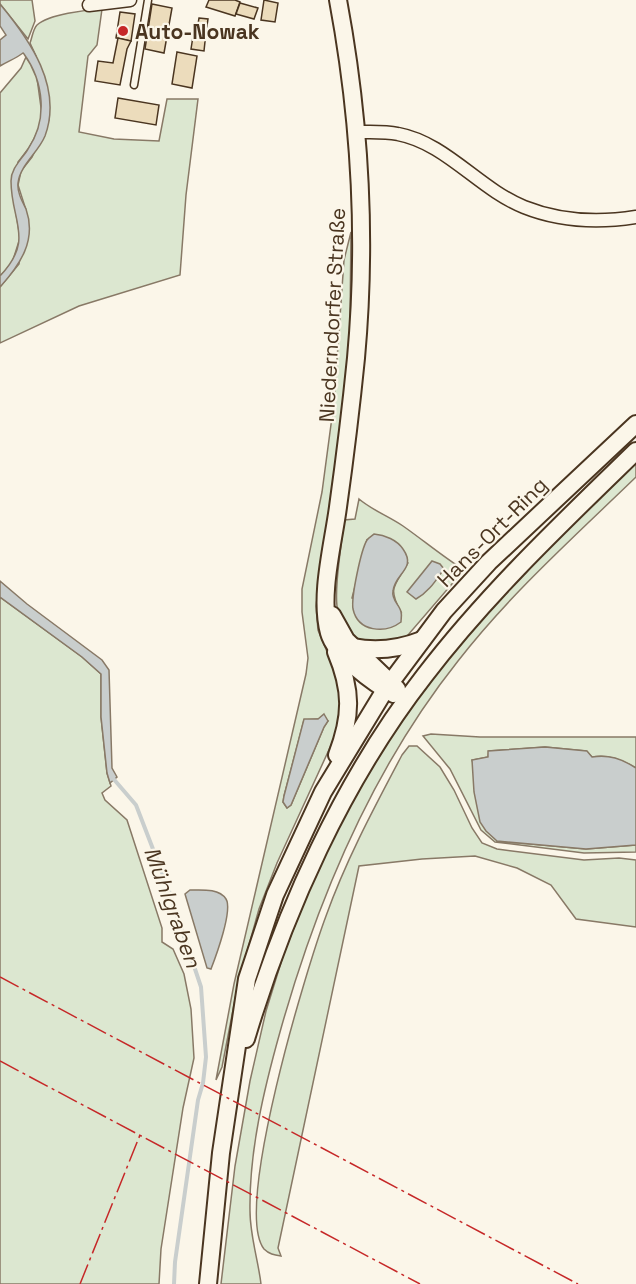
<svg xmlns="http://www.w3.org/2000/svg" width="636" height="1284" viewBox="0 0 636 1284" font-family="'Space Grotesk',sans-serif">
<style>
.green{fill:#dce7d0;stroke:#887966;stroke-width:1.5;fill-rule:evenodd}
.water{fill:#c9cecd;stroke:#887966;stroke-width:1.5}
.lines{fill:none;stroke-linecap:round;stroke-linejoin:round}
.stream{stroke:#c9cecd;stroke-width:4}
.building{fill:#ecdcbc;stroke:#4a3520;stroke-width:1.5}
.lane-casing{stroke:#4a3520;stroke-width:9}
.street-casing{stroke:#4a3520;stroke-width:15}
.secondary-casing{stroke:#4a3520;stroke-width:20}
.lane{stroke:#fbf6e9;stroke-width:6}
.street{stroke:#fbf6e9;stroke-width:12}
.secondary{stroke:#fbf6e9;stroke-width:16}
.power{stroke:#c62828;stroke-width:1.5;stroke-dasharray:21 4.5 3 4.5;stroke-linecap:butt}
.poi-dot{fill:#c62828;stroke:#fbf6e9;stroke-width:2}
.labels{text-anchor:middle;dominant-baseline:central;stroke-width:4.5;stroke-linejoin:round;paint-order:stroke}
.poi-label{font-size:21px;font-weight:bold;fill:#4a3520;stroke:#fbf6e9;text-anchor:start}
.street-label{font-size:21px;fill:#4a3520;stroke:#fbf6e9}
.water-label{font-size:22px;font-style:italic;fill:#4a3520;stroke:#fbf6e9}
</style>
<rect width="100%" height="100%" fill="#fbf6e9"/>
<!-- green -->
<g class="green">
<path d="M0 0H32L35 21 28 39 0 4Z"/>
<path d="M102 9 97 45 88 56 79 132 114 139 159 141 167 99H198L186 195 180 275 79 306 0 343V287L19 264 26 210 18 185 21 171 32 157 49 120 36 56 30 43C32 38 33 29 37 25 49 14 86 10 102 9Z"/>
<path d="M26 57 32 65 37 78 42 115 39 129 29 148 18 162 14 201 20 238 12 263 0 276V93L21 68Z"/>
<path d="M351 232 350 319 347 387 316 606 318 630 338 678 344 704 333 741 277 863 259 909 238 984 222 1067 216 1080 234 984 306 674 308 658 302 612V589L322 492 334 402 344 260ZM318 719 328 721 324 727 291 805 287 808 283 802 284 796 304 720Z"/>
<path d="M636 460V477C575 536 510 594 458 661 372 769 317 900 280 1032 264 1089 249 1151 250 1211 250 1236 258 1259 261 1284H221L235 1166 250 1081 266 1011 284 953 313 880 350 805 400 721 482 613Z"/>
<path d="M359 499C372 510 388 516 403 526 423 540 442 556 464 570L408 635C398 643 386 641 373 642 356 644 342 628 338 612 333 593 342 542 344 520L355 519ZM367 540 408 563C395 586 387 587 401 612L352 598Z"/>
<path d="M0 597 82 657 101 674V717L107 773 111 786 102 793 105 800 127 820 162 928V942L173 949 184 974 191 1009 194 1058 183 1108 161 1249 159 1284H0Z"/>
<path d="M431 734 480 737H636V768C622 760 608 754 592 757L586 751 545 747 489 751 488 757 472 760 497 841 586 849 636 845V852L584 853 495 842 481 830 450 769 423 736Z"/>
<path d="M409 746H417L440 767 454 790 472 828 482 843 497 849 584 860 619 858 636 860V927L576 919 551 885 517 868 475 856 422 859 359 866 278 1248 281 1256C274 1255 269 1254 264 1249 233 1209 307 967 326 916 346 860 374 808 402 755Z"/>
</g>
<!-- water -->
<g class="water">
<path d="M0 4C30 40 63 87 45 136 38 153 20 165 18 183 17 192 22 201 26 209 37 240 20 265 0 287V276C35 239 11 222 11 181 11 168 22 159 28 149 48 120 44 82 24 54L23 53C15 59 8 61 0 66V40L6 35 0 26Z"/>
<path d="M374 534C385 535 397 540 403 549 417 569 395 573 393 591 391 600 400 605 401 612 402 615 401 619 401 622 385 634 358 632 353 609 351 597 361 550 367 540 369 537 372 536 374 534Z"/>
<path d="M432 561 440 564 444 569C436 580 429 592 416 599L407 592Z"/>
<path d="M0 581 27 604 102 660 109 670 112 768 117 777 110 783 107 773 101 717V674L82 657 0 597Z"/>
<path d="M324 714 328 721 324 727 291 805 287 808 283 802 284 796 304 719H318Z"/>
<path d="M545 747 587 751 592 757C609 754 622 759 636 768V845L586 849 497 841 486 831 480 822 474 792 472 760 488 757V751Z"/>
<path d="M190 890C201 890 219 888 226 899 233 910 216 956 211 969L207 968 185 894Z"/>
</g>
<g class="lines">
<!-- stream -->
<path class="stream" d="M111 776 136 805 168 888 201 987 206 1057 203 1083 198 1100 175 1262 174 1284"/>
</g>
<!-- building -->
<g class="building">
<path d="M209 0H235L240 2 235 16 206 7Z"/>
<path d="M264 0 278 3 275 22 261 20Z"/>
<path d="M240 3 258 8 254 19 236 14Z"/>
<path d="M152 4 172 8 164 53 145 49Z"/>
<path d="M120 12 135 14 131 41 116 38Z"/>
<path d="M199 18 208 19 206 32 197 30Z"/>
<path d="M194 30 206 32 204 51 191 49Z"/>
<path d="M118 38 131 41 127 49 120 85 95 81 98 61 113 63Z"/>
<path d="M177 52 197 56 192 88 172 84Z"/>
<path d="M118 98 159 105 156 125 115 118Z"/>
</g>
<g class="lines">
<defs>
<path id="lane" d="M134 85 148 0"/>
<g id="street">
<path d="M89 5 130 0"/>
<path d="M357 132C370 132 384 131 398 134 446 143 479 189 524 207 559 221 598 223 636 217"/>
</g>
<g id="secondary">
<path d="M338 0C360 118 367 238 356 358 351 408 345 457 338 507 333 545 319 596 329 633 335 655 374 684 394 694"/>
<path d="M332 615 346 640 397 689"/>
<path d="M353 647C377 652 399 649 422 640"/>
<path d="M336 652C352 690 352 716 337 755"/>
<path d="M246 1039C284 912 343 780 425 675 488 593 562 523 636 451"/>
<path d="M208 1284 221 1153 247 979 275 895 323 792 385 690 444 611 489 562 636 424"/>
</g>
</defs>
<!-- lane casing -->
<use href="#lane" class="lane-casing"/>
<!-- street casing -->
<use href="#street" class="street-casing"/>
<!-- secondary casing -->
<use href="#secondary" class="secondary-casing"/>
<!-- lane -->
<use href="#lane" class="lane"/>
<!-- street -->
<use href="#street" class="street"/>
<!-- secondary -->
<use href="#secondary" class="secondary"/>
<!-- power -->
<g class="power">
<path d="M0 977 578 1284"/>
<path d="M0 1061 420 1284"/>
<path d="M80 1284 140 1135"/>
</g>
</g>
<!-- markers -->
<circle class="poi-dot" cx="123" cy="31" r="6"/>
<g class="labels">
<!-- poi labels -->
<g class="poi-label">
<text x="135" y="31">Auto-Nowak</text>
</g>
<!-- street labels -->
<g class="street-label">
<text transform="translate(332 315) rotate(-87)">Niederndorfer Straße</text>
<text transform="translate(492 532) rotate(-45)">Hans-Ort-Ring</text>
</g>
<!-- water labels -->
<g class="water-label">
<text transform="translate(173 907) rotate(70)">Mühlgraben</text>
</g>
</g>
</svg>
